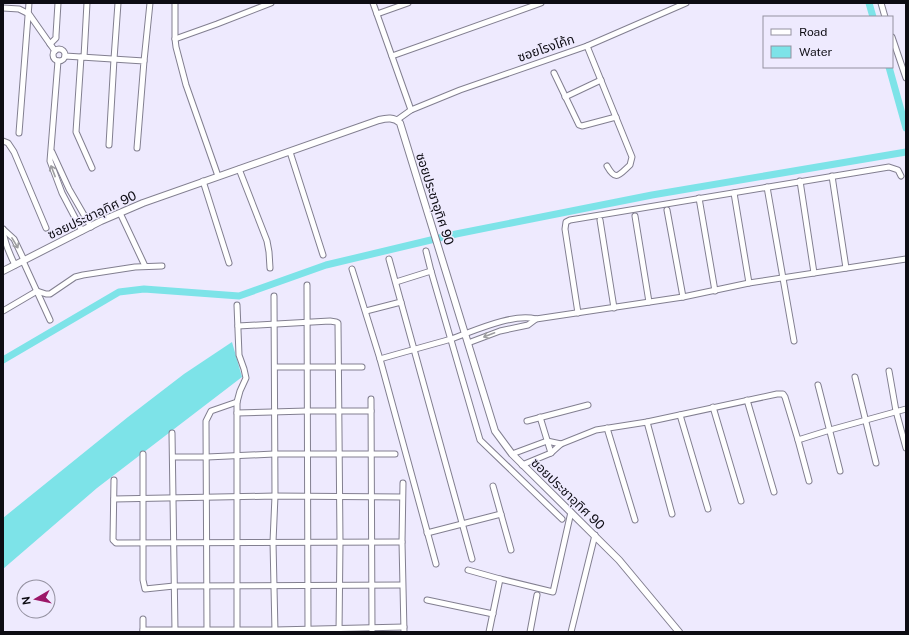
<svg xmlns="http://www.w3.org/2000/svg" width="909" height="635" viewBox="0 0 909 635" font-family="'Public Sans','Noto Sans Thai',sans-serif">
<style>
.water{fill:#7de3e8}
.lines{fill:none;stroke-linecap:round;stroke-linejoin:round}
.canal{stroke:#7de3e8;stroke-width:7}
.minor-casing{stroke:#827f90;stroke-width:7}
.tertiary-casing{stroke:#827f90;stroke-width:8}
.minor{stroke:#fff;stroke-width:5}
.tertiary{stroke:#fff;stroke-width:6}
.oneway{stroke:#9e9ea1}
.labels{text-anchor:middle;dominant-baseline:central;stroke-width:3;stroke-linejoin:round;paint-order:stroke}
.street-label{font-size:13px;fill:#0d0c13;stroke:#eeeafe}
</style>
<rect width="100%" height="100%" fill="#eeeafe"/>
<!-- water -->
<path class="water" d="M232 342 242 377 97 488 3 569V518L128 417 184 374Z"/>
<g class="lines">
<!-- canal -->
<g class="canal">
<path d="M869 3 873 17"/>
<path d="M889 67 906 128"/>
<path d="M3 360 119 292 144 289 239 296 326 265 456 234 652 195 906 152"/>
</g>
<defs>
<g id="minor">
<path d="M175 3V39L176 47 186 85 218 176"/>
<path d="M373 3 411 110"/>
<path d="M881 3 885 17"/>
<path d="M3 8 19 9 29 14 55 51"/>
<path d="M377 14 408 3"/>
<path d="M892 37 906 78"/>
<path d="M175 39 217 24 271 3"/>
<path d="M50 44 56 38V35L58 3"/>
<path d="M587 46 632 157 630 165C619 175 616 182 607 166"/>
<circle cx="59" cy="55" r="6"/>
<path d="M65 56 144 61 137 148"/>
<path d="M392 56 541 3"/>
<path d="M81 57 76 132 92 168"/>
<path d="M84 57 87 3"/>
<path d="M58 61 50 161 62 193 82 231"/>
<path d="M144 61 150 3"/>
<path d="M554 73 579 125 582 126 616 117"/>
<path d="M565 97 601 80"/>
<path d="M397 120 411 110 460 90 587 46 686 3"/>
<path d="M19 133 29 3"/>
<path d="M3 141 8 143 14 152 46 228"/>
<path d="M109 145 114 59 118 3"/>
<path d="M52 152 69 189 91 227"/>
<path d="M290 152 323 255"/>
<path d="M239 169 267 241 269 252 270 268"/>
<path d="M832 176 846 268"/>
<path d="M203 181 229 263"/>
<path d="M800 181 814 273"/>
<path d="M767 187 794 341"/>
<path d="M734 193 749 283"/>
<path d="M699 198 715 291"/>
<path d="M667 210 683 297"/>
<path d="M120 213 145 266"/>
<path d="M635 216 649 302"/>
<path d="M600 220 614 308"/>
<path d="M3 229C4 242 9 253 15 265"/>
<path d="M3 229 14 239 24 260"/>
<path d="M426 251 431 271 480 440 562 519"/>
<path d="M389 259 472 559"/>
<path d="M23 261 50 320"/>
<path d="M352 269 380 359 436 564"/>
<path d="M396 282 431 271"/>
<path d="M307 285 308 632"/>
<path d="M274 296 275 496 273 542 275 632"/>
<path d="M3 311 37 291 46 294H50L75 277 83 275 135 267 162 266"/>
<path d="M366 311 401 302"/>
<path d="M578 313 565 229 566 222 570 220 889 167 898 170 901 176"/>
<path d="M238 326 330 321 336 322 338 323 340 542 339 632"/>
<path d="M468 343 500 331 528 325 536 319"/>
<path d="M380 359C404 352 427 346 451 339 474 331 512 313 536 319L683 297 749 283 906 259"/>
<path d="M275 367H362"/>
<path d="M889 371 896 411 906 448"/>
<path d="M855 377 876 463"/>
<path d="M818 385 840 471"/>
<path d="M371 399 372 632"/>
<path d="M747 400 774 492"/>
<path d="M713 407 741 501"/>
<path d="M237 413 307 411H371"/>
<path d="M680 415 708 509"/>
<path d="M540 417 551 453"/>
<path d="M527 421 588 405"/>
<path d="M647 422 672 514"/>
<path d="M607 428 635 520"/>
<path d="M172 433 175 631"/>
<path d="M798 440 809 481"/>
<path d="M143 454V580L145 589 174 586 402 585"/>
<path d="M512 454 547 441 561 444"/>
<path d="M173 457H207L274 454H395"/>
<path d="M522 465 551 453 561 444 596 430 647 422 777 394H783L785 397 798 440 830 430 906 409"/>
<path d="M114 480 113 540 116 543 402 542"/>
<path d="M403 483 402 542 404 632"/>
<path d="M493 486 511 550"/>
<path d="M114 499 275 496 402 497"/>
<path d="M427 533 501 514"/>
<path d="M468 570 500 579"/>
<path d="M427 600 493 614"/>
<path d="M143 619V632"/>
<path d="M143 630H275L404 627"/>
<path d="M207 632 206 421 211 411 237 402 240 391 246 378 244 369 239 355 237 305"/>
<path d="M237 632V402"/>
<path d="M489 632 500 579 553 592 571 512"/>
<path d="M530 632 537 595"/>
<path d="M571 632 595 535"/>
</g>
<path id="tertiary" d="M3 271 101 221 143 203 379 120C387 118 394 117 400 123L495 431 512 454 619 560 679 632"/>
</defs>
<!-- minor casing -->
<use href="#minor" class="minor-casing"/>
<!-- tertiary casing -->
<use href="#tertiary" class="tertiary-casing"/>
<!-- minor -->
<use href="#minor" class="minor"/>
<!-- tertiary -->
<use href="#tertiary" class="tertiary"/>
</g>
<!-- one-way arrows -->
<defs><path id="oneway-shaft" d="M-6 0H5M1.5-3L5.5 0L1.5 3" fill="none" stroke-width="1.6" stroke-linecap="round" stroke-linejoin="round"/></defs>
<g class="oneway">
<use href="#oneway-shaft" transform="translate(53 171) rotate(-111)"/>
<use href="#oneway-shaft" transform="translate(15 243) rotate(59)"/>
<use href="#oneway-shaft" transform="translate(489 335) rotate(159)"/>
</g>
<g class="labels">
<!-- street labels -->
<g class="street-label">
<text transform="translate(546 48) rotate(-19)">ซอยโรงโค้ก</text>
<text transform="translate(435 199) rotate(72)">ซอยประชาอุทิศ 90</text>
<text transform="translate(92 215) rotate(-25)">ซอยประชาอุทิศ 90</text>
<text transform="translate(568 494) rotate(44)">ซอยประชาอุทิศ 90</text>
</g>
</g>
<!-- border -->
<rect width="909" height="635" fill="none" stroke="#0d0c13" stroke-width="8"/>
<!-- legend -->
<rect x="763" y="16" width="130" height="52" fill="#eeeafe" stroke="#9491a0"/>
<rect x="771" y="29" width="20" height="6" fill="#ffffff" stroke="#9491a0"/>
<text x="799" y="36" font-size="12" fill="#0d0c13">Road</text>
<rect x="771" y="46" width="20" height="12" fill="#7de3e8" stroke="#9491a0"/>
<text x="799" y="56" font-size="12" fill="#0d0c13">Water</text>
<!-- north arrow -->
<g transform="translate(36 599) rotate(261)"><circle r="19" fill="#eeeafe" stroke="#9491a0"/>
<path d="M0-3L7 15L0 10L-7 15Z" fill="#9c1668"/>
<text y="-6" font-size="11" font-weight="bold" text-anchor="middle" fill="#0d0c13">N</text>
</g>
</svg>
